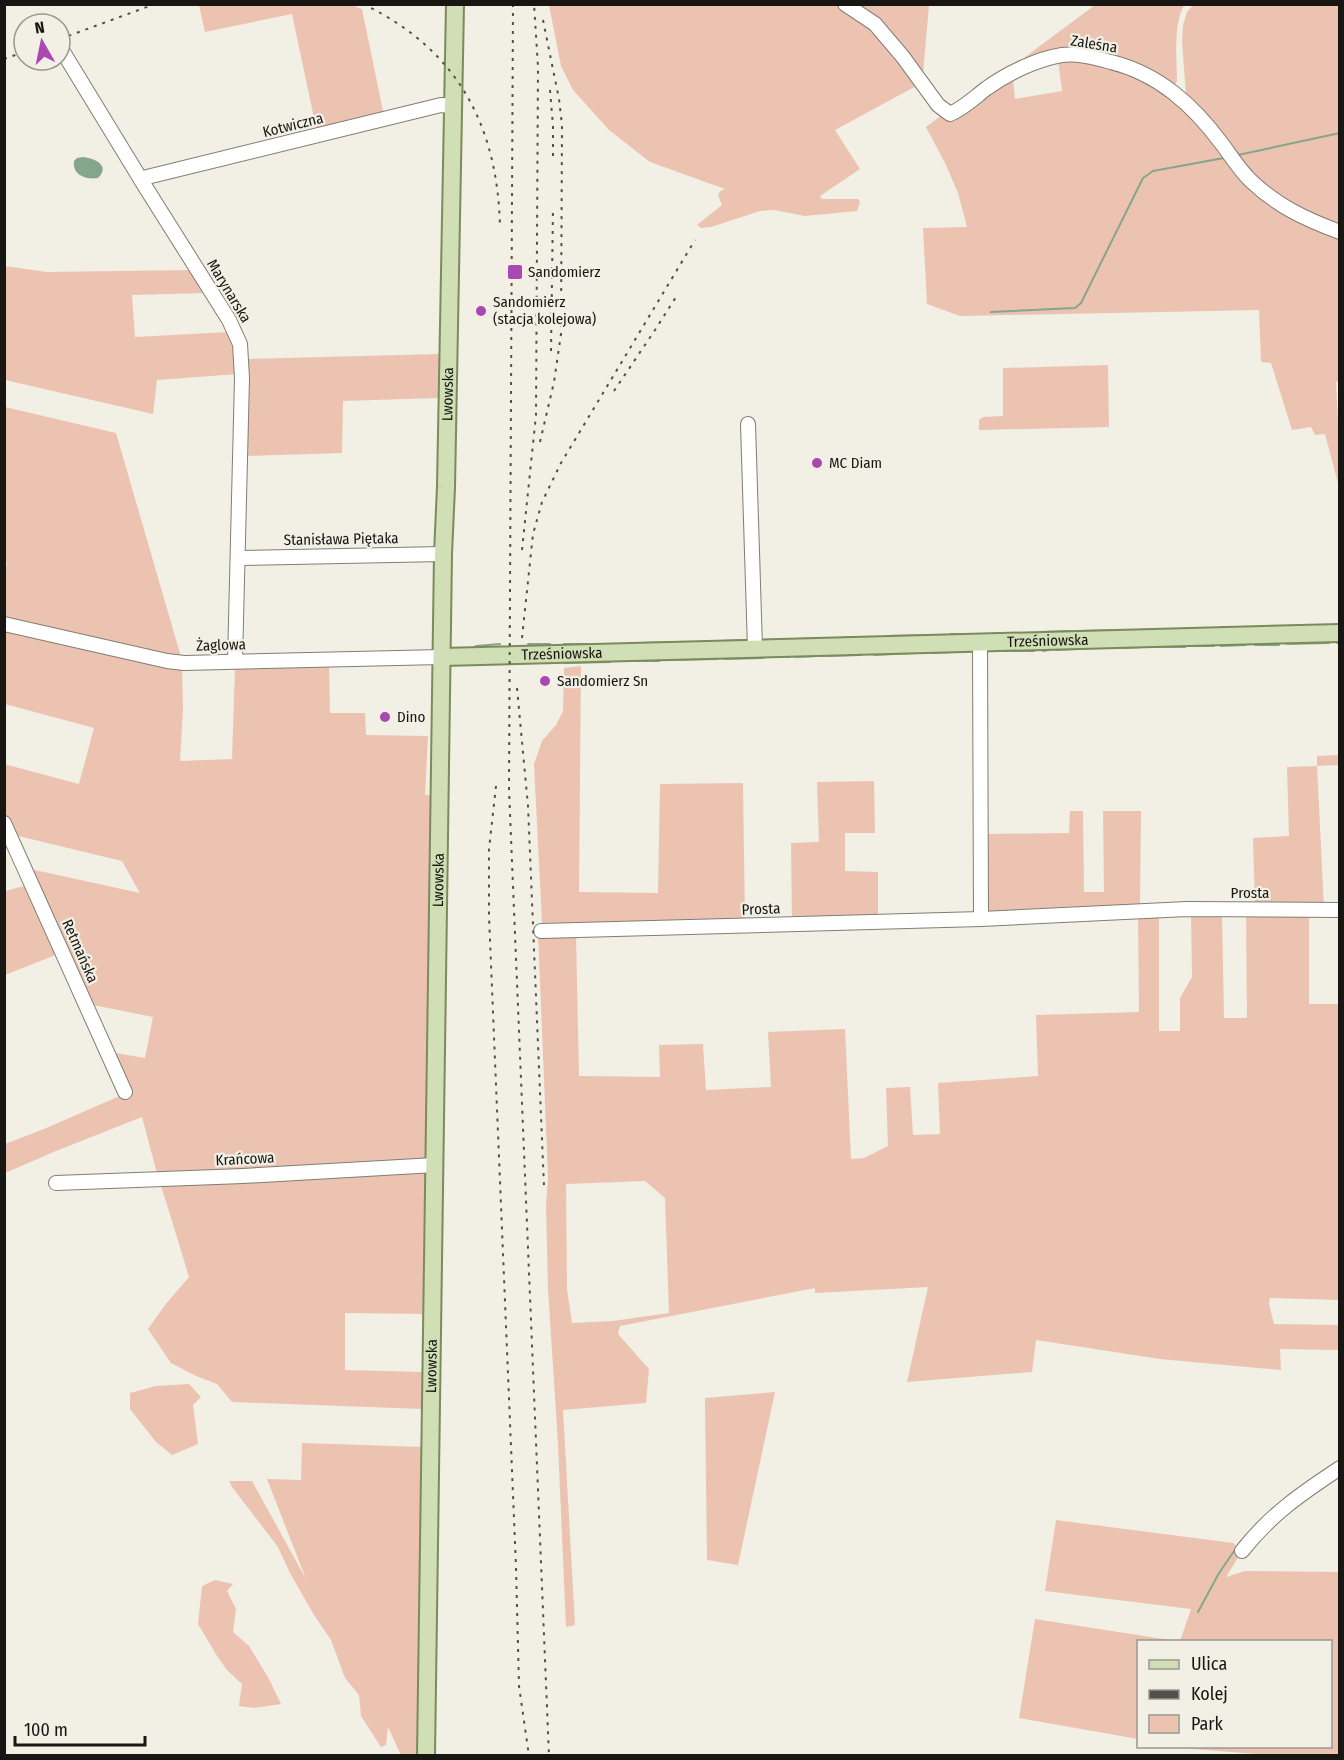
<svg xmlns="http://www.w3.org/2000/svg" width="1344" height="1760" viewBox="0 0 1344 1760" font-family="'Fira Sans Condensed',sans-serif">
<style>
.green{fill:#ecc3b1;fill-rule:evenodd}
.water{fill:#84a78c}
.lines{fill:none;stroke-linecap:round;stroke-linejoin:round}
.stream{stroke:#84a78c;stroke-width:2}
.minor-casing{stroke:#807e73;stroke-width:16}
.major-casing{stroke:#7b8b5b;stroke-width:20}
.minor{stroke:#fff;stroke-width:14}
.major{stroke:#d0dfb5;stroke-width:16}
.rail{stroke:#52504a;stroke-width:2;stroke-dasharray:3 6;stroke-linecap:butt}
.poi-dot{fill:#a948b0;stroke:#f2efe4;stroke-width:2}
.labels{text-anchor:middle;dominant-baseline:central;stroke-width:4.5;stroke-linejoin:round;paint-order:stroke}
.street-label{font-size:15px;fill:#171612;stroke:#f2efe4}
.poi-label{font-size:15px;fill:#171612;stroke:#f2efe4;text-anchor:start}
</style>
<rect width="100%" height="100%" fill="#f2efe4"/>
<!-- green -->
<g class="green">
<path d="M349 4 362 9 384 116 317 132 292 14 205 32 199 5Z"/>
<path d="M549 5H836L875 30 918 85 835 130 860 169 820 196 822 199H858L860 202 857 211 805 216 774 210 760 211 711 227 701 228 697 225 722 205 718 195 720 191 725 189 650 162 609 130 573 90 561 66Z"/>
<path d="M853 5H929L923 74Z"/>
<path d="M1095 5H1184C1173 27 1177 56 1177 81L1175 85 1117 61H1026L1025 57Z"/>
<path d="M1193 5H1339V228L1284 202 1260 182 1186 95 1182 41 1183 25 1187 12Z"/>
<path d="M1058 60 1075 61 1111 67 1149 82 1178 102 1279 209 1306 226 1339 237 1340 381 1336 382 1339 442V487L1325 434 1315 435 1311 427 1292 430 1271 363 1261 362 1259 310 960 316 927 304 923 228 967 227 958 193 946 165 926 127 942 115 991 93 1013 78 1015 99 1062 91Z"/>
<path d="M4 266 47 272 191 270 206 293 132 295 135 337 229 332 235 347 238 374 157 380 153 414 5 380Z"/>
<path d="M440 354 438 398 343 401 342 453 246 456 247 359Z"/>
<path d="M1108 365 1109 427 979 430V420L983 417 1002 416 1003 414V368Z"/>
<path d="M5 407 116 433 181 657 5 619 4 577 7 562H4Z"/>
<path d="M5 630 171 668H182L183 709 180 761 232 759 235 669 329 665 330 713H365L366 735 428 736 425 795H430L429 1163 158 1177 142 1117 56 1151 5 1173V1144L44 1129 122 1095 110 1052 145 1058 153 1017 88 1004 30 869 140 893 122 861 14 835 5 815 4 764 79 784 94 728 5 704Z"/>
<path d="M581 666 579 892 658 893 660 784 743 783 745 923 547 928 542 923 534 764 542 741 556 725 563 711 564 668Z"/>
<path d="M1339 755V765L1317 766 1324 908 1255 906 1253 838 1289 836 1287 767 1317 766V756Z"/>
<path d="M874 781 875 833H845V871L878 872V919L792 922 791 843 819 842 817 782Z"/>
<path d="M1070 811H1083L1084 892H1104L1103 811H1141L1140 907 990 915 986 908V834L1069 833Z"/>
<path d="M28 885 58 954 5 975V891Z"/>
<path d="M1191 913 1222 914 1224 1018H1247L1246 913H1309V1004H1339V1300L1270 1298 1269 1304 1274 1324 1339 1325V1350L1280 1349 1281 1370 1160 1359 1036 1340 1032 1372 907 1382 928 1287 815 1293V1288L620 1326 618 1334 649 1369 646 1403 563 1410 575 1625 566 1627 558 1444 548 1289 546 1204 548 1180 547 1152 538 934H576L579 1076 660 1077 659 1045 703 1044 706 1090 771 1087 768 1032 845 1029 851 1159 864 1158 888 1146 886 1088 910 1087 913 1135 940 1134 938 1083 1038 1076 1036 1015 1139 1012 1138 915H1159V1031H1180V998L1192 977ZM645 1181 665 1198 669 1313 613 1321 572 1323 567 1289 566 1184Z"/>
<path d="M429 1167 424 1314 345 1313V1370L423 1372V1409L232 1402 217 1384 196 1376 171 1363 148 1329 165 1305 189 1277 160 1182Z"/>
<path d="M189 1384 201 1397 193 1405 198 1444 172 1455 156 1442 130 1409V1393L156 1386Z"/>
<path d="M775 1392 738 1565 707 1560 705 1398Z"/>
<path d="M302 1443 423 1447 419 1755H401L388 1727 386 1745 381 1747 361 1716 359 1695 345 1678 331 1640 314 1615 290 1573 278 1547 232 1487 229 1481H252L306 1579 267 1479 301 1480Z"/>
<path d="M1056 1520 1233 1543 1242 1551 1226 1577 1245 1571 1339 1572V1755H1269L1168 1747 1330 1746V1642L1180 1641 1191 1609 1045 1591Z"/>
<path d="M215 1580 233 1584 227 1591 236 1609 233 1632 249 1646 268 1677 281 1704 254 1708 239 1706 242 1684 227 1670 217 1656 198 1624 202 1586Z"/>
<path d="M1035 1619 1176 1641 1138 1642V1739L1019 1718Z"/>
</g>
<!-- water -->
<path class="water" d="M83 157C94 158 111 165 98 178 86 180 72 175 74 161L77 158Z"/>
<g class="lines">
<!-- stream -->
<g class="stream">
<path d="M1238 155 1340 133"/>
<path d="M991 312 1075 308 1081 303 1143 178 1153 171 1224 158"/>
<path d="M1222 627H1240"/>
<path d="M1138 630 1212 628"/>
<path d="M1076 631 1128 630"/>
<path d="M1040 632 1070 631"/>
<path d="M1003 633H1026"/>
<path d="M951 634H991"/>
<path d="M886 636 935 635"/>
<path d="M861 637H876"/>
<path d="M839 638 852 637"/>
<path d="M766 640 826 638"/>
<path d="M700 642 744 640"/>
<path d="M639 643 687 642"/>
<path d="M1337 643H1340"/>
<path d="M528 644H550"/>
<path d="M564 644H588"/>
<path d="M601 644H626"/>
<path d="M1287 644 1329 643"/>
<path d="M1255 645H1279"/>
<path d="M476 646 500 644"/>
<path d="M1192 646H1214"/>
<path d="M1221 646 1246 645"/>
<path d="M1151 647H1185"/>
<path d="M1101 648H1112"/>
<path d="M1122 648 1144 647"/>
<path d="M1056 650 1094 648"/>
<path d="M1005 651H1034"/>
<path d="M1043 651 1049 650"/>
<path d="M921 653H926"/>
<path d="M933 653 975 651"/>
<path d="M874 655 914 653"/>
<path d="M822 656 861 655"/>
<path d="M770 657H789"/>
<path d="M796 657 816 656"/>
<path d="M724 659 763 658"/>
<path d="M666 660 717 659"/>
<path d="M624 661H659"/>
<path d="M564 663 610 662"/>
<path d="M1313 1478 1321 1473"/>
<path d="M1198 1612 1219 1573 1241 1541"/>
</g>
<defs>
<g id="minor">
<path d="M845 4 875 24 903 57 938 105 950 114C964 108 975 97 987 88 1008 73 1037 59 1062 55 1078 53 1096 58 1111 62 1159 74 1193 105 1222 144 1231 156 1239 169 1250 180 1277 206 1305 219 1340 232"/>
<path d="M60 47 146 188 229 320 240 344 242 378 235 661"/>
<path d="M141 180 147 177 441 105 453 106"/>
<path d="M748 424 755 648"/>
<path d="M238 558 443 554"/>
<path d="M4 624 167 661 184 663 442 657"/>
<path d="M980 642 981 919"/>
<path d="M4 823 125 1092"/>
<path d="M541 931 981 919 1187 909 1340 910"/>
<path d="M56 1183 243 1176 435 1165"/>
<path d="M1242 1551C1270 1515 1302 1493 1340 1468"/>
</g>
<g id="major">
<path id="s1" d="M442 657 1340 633"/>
<path id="s2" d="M426 1756 443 554 446 487 455 4"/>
</g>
</defs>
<!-- minor casing -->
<use href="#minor" class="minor-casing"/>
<!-- major casing -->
<use href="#major" class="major-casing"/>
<!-- minor -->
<use href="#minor" class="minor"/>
<!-- major -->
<use href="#major" class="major"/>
<!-- rail -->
<g class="rail">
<path d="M363 4C457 49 498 125 500 228"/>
<path d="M513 4 509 789 549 1756"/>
<path d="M60 39 155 4"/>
<path d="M4 59 24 52"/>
<path d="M550 90 553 126V156"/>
<path d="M551 351 553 207"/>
<path d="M614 391 655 330 676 297"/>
<path d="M540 442 554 382 561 334 562 125 559 99 543 20"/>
<path d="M522 550 536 415 538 67 534 4"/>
<path d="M522 638 533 534 542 502 561 463 695 240"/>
<path d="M517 688 528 806 544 1187"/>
<path d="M496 786 489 849V916L516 1567 519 1686 529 1756"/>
</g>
</g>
<!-- markers -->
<g class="poi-dot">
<rect x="507" y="264" width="16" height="16" rx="3"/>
<circle cx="481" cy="311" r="6"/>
<circle cx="817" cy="463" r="6"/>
<circle cx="545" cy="681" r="6"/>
<circle cx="385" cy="717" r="6"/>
</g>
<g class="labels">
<!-- street labels -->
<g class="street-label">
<text transform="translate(1094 44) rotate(9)">Zaleśna</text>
<text transform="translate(293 125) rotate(-14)">Kotwiczna</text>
<text transform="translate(229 291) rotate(59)">Marynarska</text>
<text stroke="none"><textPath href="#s2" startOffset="1362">Lwowska</textPath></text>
<text transform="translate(341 539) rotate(-1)">Stanisława Piętaka</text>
<text stroke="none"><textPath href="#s1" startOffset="606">Trześniowska</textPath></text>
<text transform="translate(221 645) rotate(-2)">Żaglowa</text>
<text stroke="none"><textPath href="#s1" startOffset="120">Trześniowska</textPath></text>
<text stroke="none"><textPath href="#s2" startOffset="876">Lwowska</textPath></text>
<text x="1250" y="893">Prosta</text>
<text transform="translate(761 909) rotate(-2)">Prosta</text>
<text transform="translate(80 951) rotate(66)">Retmańska</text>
<text transform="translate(245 1159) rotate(-3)">Krańcowa</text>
<text stroke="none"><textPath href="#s2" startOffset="390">Lwowska</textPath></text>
</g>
<!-- poi labels -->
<g class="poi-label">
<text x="528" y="272">Sandomierz</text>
<text x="493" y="302">Sandomierz<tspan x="493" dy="17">(stacja kolejowa)</tspan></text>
<text x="829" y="463">MC Diam</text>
<text x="557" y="681">Sandomierz Sn</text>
<text x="397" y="717">Dino</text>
</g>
</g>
<!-- border -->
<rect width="1344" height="1760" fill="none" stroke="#171612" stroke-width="12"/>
<!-- legend -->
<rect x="1137" y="1640" width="195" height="108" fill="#f2efe4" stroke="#9a9890" stroke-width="1.5"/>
<rect x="1149" y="1660" width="30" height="9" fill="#d0dfb5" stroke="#9a9890" stroke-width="1.5"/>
<text x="1191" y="1670" font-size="18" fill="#171612">Ulica</text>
<rect x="1149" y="1690" width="30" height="9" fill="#52504a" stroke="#9a9890" stroke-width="1.5"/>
<text x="1191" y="1700" font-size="18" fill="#171612">Kolej</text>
<rect x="1149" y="1715" width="30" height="18" fill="#ecc3b1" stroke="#9a9890" stroke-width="1.5"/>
<text x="1191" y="1730" font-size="18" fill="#171612">Park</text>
<!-- north arrow -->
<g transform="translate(42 42) rotate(351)"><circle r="28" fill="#f2efe4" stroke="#9a9890" stroke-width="1.5"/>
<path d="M0-4.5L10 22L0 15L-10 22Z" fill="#a948b0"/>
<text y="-9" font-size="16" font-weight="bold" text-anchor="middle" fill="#171612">N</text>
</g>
<!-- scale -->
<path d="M15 1736v9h130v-9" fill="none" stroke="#171612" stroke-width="3"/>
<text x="24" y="1736" font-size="18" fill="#171612" stroke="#f2efe4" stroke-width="4.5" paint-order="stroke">100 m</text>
</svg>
